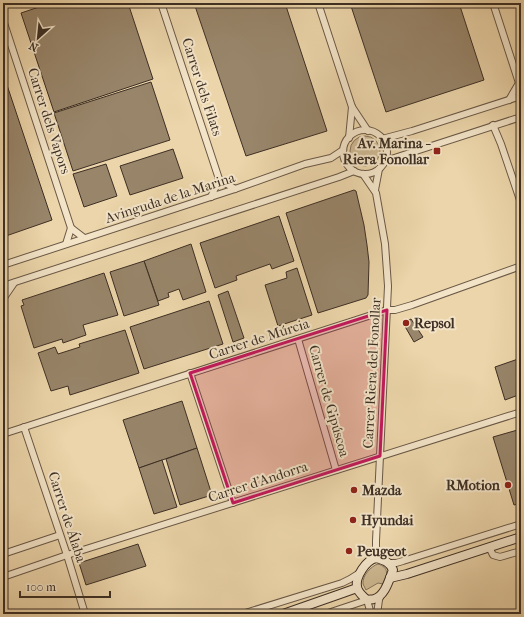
<svg xmlns="http://www.w3.org/2000/svg" width="524" height="617" viewBox="0 0 524 617" font-family="'IM FELL French Canon',serif">
<style>
.green{fill:#ceb993;stroke:#86745c}
.building{fill:#98856a;stroke:#3d2f24}
.lines{fill:none;stroke-linecap:round;stroke-linejoin:round}
.street-casing{stroke:#695846;stroke-width:8}
.secondary-casing{stroke:#3d2f24;stroke-width:10}
.street{stroke:#f3e4c8;stroke-width:6}
.secondary{stroke:#f3e4c8;stroke-width:8}
.marked{fill:#c2185b;fill-opacity:0.2;stroke:#c2185b;stroke-width:3;stroke-linejoin:round}
.poi-dot{fill:#8f2418;stroke:#f3e4c8;stroke-width:1.5}
.labels{text-anchor:middle;dominant-baseline:central;stroke-width:4;stroke-linejoin:round;paint-order:stroke}
.street-label{font-size:14px;fill:#3d2f24;stroke:#f3e4c8}
.poi-label{font-size:14px;font-weight:bold;fill:#3d2f24;stroke:#f3e4c8;text-anchor:start}
</style>
<rect width="100%" height="100%" fill="#ecd5aa"/>
<filter id="stains"><feTurbulence type="fractalNoise" baseFrequency=".005" numOctaves="4"/><feColorMatrix values="0 0 0 0 .2 0 0 0 0 .09 0 0 0 0 .02 0 0 0 .5 -.17"/></filter>
<radialGradient id="worn" r=".72"><stop offset=".6" stop-color="#630" stop-opacity="0"/><stop offset="1" stop-color="#630" stop-opacity=".3"/></radialGradient>
<!-- green -->
<g class="green">
<circle cx="365" cy="151" r="15"/>
<path d="M378 564C389 567 388 576 383 584L378 583 366 590C365 588 364 586 363 584 362 576 371 566 378 564Z"/>
</g>
<!-- building -->
<g class="building">
<path d="M51 3H128L153 79 54 112 21 13Z"/>
<path d="M194 3H285L327 131 246 156Z"/>
<path d="M350 3H459L484 80 386 112Z"/>
<path d="M3 73 52 220 3 237Z"/>
<path d="M151 82 170 140 73 171 54 113Z"/>
<path d="M173 149 183 178 130 195 120 166Z"/>
<path d="M106 164 117 196 84 207 73 174Z"/>
<path d="M354 190 356 191 364 225 367 245 369 262 368 295 366 298 318 313 286 213Z"/>
<path d="M279 216 294 261 272 269 270 264 236 276 237 280 215 288 200 243Z"/>
<path d="M191 244 206 292 183 300 179 289 168 293 169 297 158 301 144 261Z"/>
<path d="M144 261 159 305 124 316 110 272Z"/>
<path d="M297 268 312 315 278 326 265 285 287 278 286 272Z"/>
<path d="M104 273 118 315 83 325 86 335 63 343 62 339 34 348 21 306 24 305 22 300Z"/>
<path d="M228 291 244 338 233 342 218 295Z"/>
<path d="M209 301 223 344 144 369 130 327Z"/>
<path d="M411 319 423 337 414 342 403 323Z"/>
<path d="M125 330 139 373 70 395 68 386 51 391 38 353 55 347 58 354 80 347 79 344Z"/>
<path d="M521 358V394L505 400 495 367Z"/>
<path d="M182 401 197 448 139 468 123 420Z"/>
<path d="M521 429V503L514 505 493 437Z"/>
<path d="M197 448 212 495 180 505 166 459Z"/>
<path d="M162 460 177 507 154 514 139 468Z"/>
<path d="M138 544 146 566 86 585 79 563Z"/>
</g>
<g class="lines">
<defs>
<g id="street">
<path d="M161 3 219 179 235 189"/>
<path d="M318 3 352 107 368 131"/>
<path d="M493 3 519 83 521 84"/>
<path d="M3 20 71 228 84 238"/>
<path d="M509 100 519 83"/>
<path d="M493 125 501 144 521 203"/>
<circle cx="365" cy="152" r="22"/>
<path d="M349 138 352 107"/>
<path d="M382 139 412 131 521 96"/>
<path d="M385 161 521 117"/>
<path d="M363 174 376 193 385 244 388 286 376 541V558"/>
<path d="M375 190 379 169"/>
<path d="M211 197 219 179"/>
<path d="M66 244 71 228"/>
<path d="M3 265 235 189 305 164 331 158 343 150"/>
<path d="M3 286 339 177 354 171"/>
<path d="M3 299 14 283"/>
<path d="M298 339 336 470"/>
<path d="M190 373 233 503"/>
<path d="M24 427 67 555 85 614"/>
<path d="M3 434 387 310H395L412 305 521 266"/>
<path d="M489 547 493 555 500 557 521 551"/>
<path d="M3 554 60 535"/>
<path d="M388 563H396L403 561 521 524"/>
<path d="M3 577 67 555 521 412"/>
<path d="M242 614 342 583 350 579 361 572"/>
<path d="M325 614 367 600 371 614"/>
<path d="M377 614 379 600 381 594"/>
</g>
<g id="secondary">
<path d="M376 558C384 560 390 562 393 570 389 580 385 596 374 599 372 600 369 599 367 600 363 596 358 593 357 587 355 577 366 560 376 558Z"/>
<path d="M390 578 407 574 521 537"/>
<path d="M283 614 343 593 357 588"/>
</g>
</defs>
<!-- street casing -->
<use href="#street" class="street-casing"/>
<!-- secondary casing -->
<use href="#secondary" class="secondary-casing"/>
<!-- street -->
<use href="#street" class="street"/>
<!-- secondary -->
<use href="#secondary" class="secondary"/>
</g>
<!-- marked area -->
<path class="marked" d="M387 310 380 456 233 503 190 373Z"/>
<!-- markers -->
<g class="poi-dot">
<rect x="433" y="147" width="8" height="8" rx="2"/>
<circle cx="406" cy="323" r="4"/>
<circle cx="508" cy="485" r="4"/>
<circle cx="354" cy="490" r="4"/>
<circle cx="353" cy="520" r="4"/>
<circle cx="349" cy="551" r="4"/>
</g>
<g class="labels">
<!-- street labels -->
<g class="street-label">
<text transform="translate(202 87) rotate(72)">Carrer dels Filats</text>
<text transform="translate(49 121) rotate(72)">Carrer dels Vapors</text>
<text transform="translate(170 198) rotate(-18)">Avinguda de la Marina</text>
<text transform="translate(259 339) rotate(-18)">Carrer de Múrcia</text>
<text transform="translate(372 373) rotate(-87)">Carrer Riera del Fonollar</text>
<text transform="translate(329 401) rotate(74)">Carrer de Gipúscoa</text>
<text transform="translate(258 482) rotate(-18)">Carrer d'Andorra</text>
<text transform="translate(67 517) rotate(72)">Carrer de Álaba</text>
</g>
<!-- poi labels -->
<g class="poi-label">
<text x="429" y="143" text-anchor="end">Av. Marina -<tspan x="429" dy="16">Riera Fonollar</tspan></text>
<text x="414" y="323">Repsol</text>
<text x="500" y="485" text-anchor="end">RMotion</text>
<text x="362" y="490">Mazda</text>
<text x="361" y="520">Hyundai</text>
<text x="357" y="551">Peugeot</text>
</g>
</g>
<!-- margin -->
<rect width="524" height="617" fill="none" stroke="#ecd5aa" stroke-width="16"/>
<rect x="4" y="4" width="516" height="609" fill="none" stroke="#3d2f24" stroke-width="2"/>
<rect x="8" y="8" width="508" height="601" fill="none" stroke="#3d2f24"/>
<!-- north arrow -->
<g transform="translate(38 38) rotate(207)" stroke="#f3e4c8" stroke-width="3" paint-order="stroke">
<path d="M0-3L7 15L0 10L-7 15Z" fill="#3d2f24"/>
<text y="-6" font-size="11" font-weight="bold" text-anchor="middle" fill="#3d2f24">N</text>
</g>
<!-- scale -->
<path d="M20 591v6h90v-6" fill="none" stroke="#3d2f24" stroke-width="2"/>
<text x="26" y="591" font-size="12" fill="#3d2f24" stroke="#f3e4c8" stroke-width="3" paint-order="stroke">100 m</text>
<rect width="100%" height="100%" filter="url(#stains)"/>
<rect width="100%" height="100%" fill="url(#worn)"/>
</svg>
